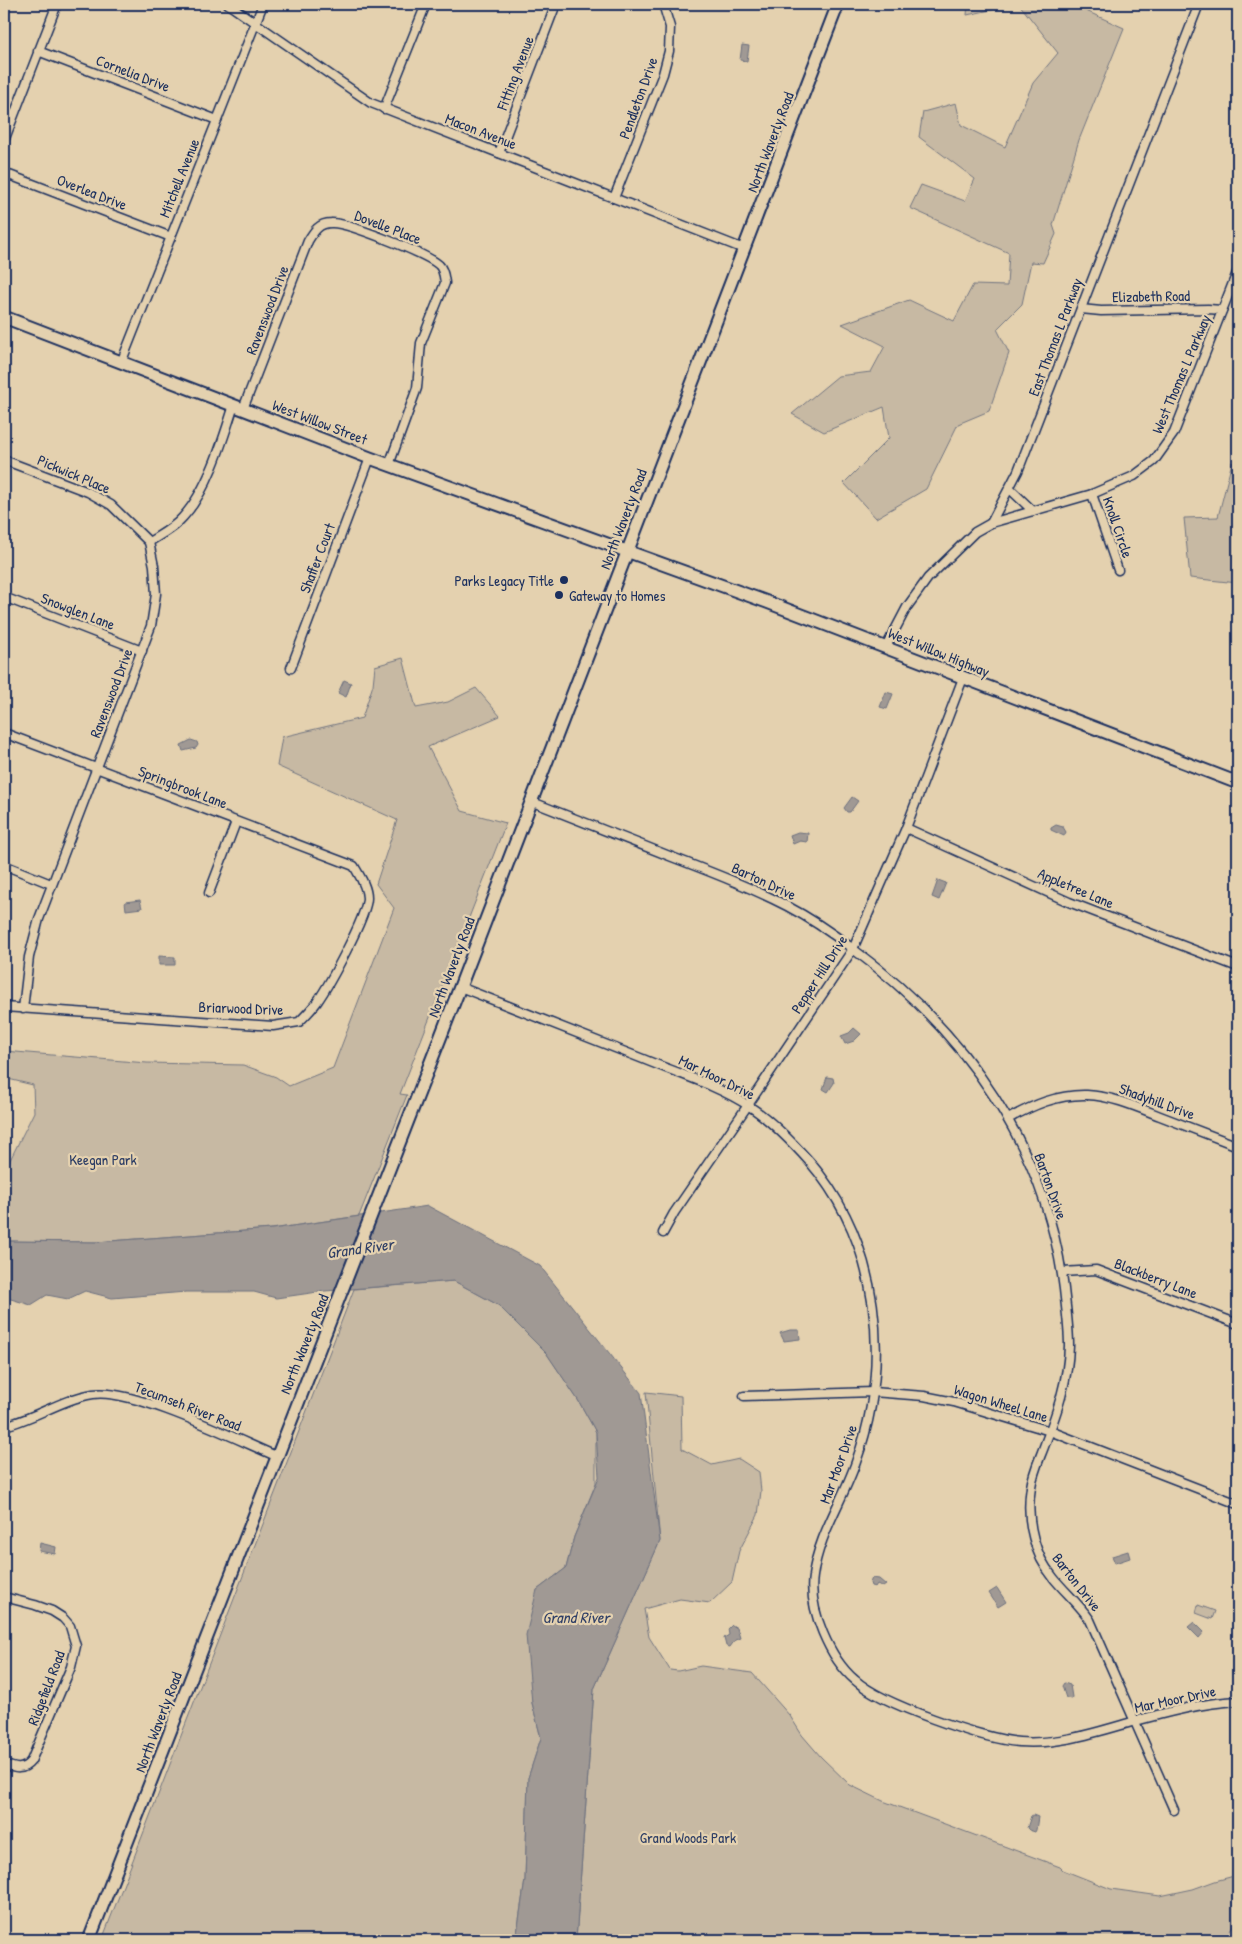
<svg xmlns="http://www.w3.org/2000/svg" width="1242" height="1944" viewBox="0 0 1242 1944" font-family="'Patrick Hand',sans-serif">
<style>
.green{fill:#c7b9a3;stroke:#717480}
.water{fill:#a09994;stroke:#6b6f7e}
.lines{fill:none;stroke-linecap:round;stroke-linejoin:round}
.street-casing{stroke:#1b2f5e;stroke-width:11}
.secondary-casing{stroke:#1b2f5e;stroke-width:15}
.street{stroke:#e4d1af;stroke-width:8}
.secondary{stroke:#e4d1af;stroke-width:11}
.poi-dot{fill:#1b2f5e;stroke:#e4d1af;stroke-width:2}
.labels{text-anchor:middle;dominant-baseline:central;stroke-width:4.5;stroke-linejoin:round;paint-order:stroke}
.street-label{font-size:15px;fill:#1b2f5e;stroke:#e4d1af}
.poi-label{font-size:15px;fill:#1b2f5e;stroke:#e4d1af;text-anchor:end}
.park-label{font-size:15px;fill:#2c3d65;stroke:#e4d1af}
.water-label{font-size:16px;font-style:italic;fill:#2f3f66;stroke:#e4d1af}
</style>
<rect width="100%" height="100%" fill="#e4d1af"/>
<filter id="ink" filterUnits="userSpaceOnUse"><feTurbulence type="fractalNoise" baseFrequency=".02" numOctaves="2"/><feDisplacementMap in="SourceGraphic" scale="10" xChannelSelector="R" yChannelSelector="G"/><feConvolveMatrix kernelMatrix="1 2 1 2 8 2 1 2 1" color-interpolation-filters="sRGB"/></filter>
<g filter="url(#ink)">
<!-- green -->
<g class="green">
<path d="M968 4H1082L1084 10 1124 28 1079 140 1053 225 1056 234 1043 263 1031 262 1022 304 997 329 1009 353 989 411 958 424 926 489 876 518 844 483 889 438 884 407 824 432 792 414 838 376 871 372 885 346 842 324 909 300 954 321 973 285 1007 286 1009 253 910 208 921 185 965 201 975 179 919 137 923 112 956 103 961 125 1005 147 1033 83 1058 53 1019 4 967 15Z"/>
<path d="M1232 462 1238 469V583L1190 578 1184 518 1218 517Z"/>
<path d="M403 658 416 708 448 702 476 688 500 716 428 747 462 811 506 823 400 1094 407 1095 359 1216 272 1229 96 1242 4 1241V1172L34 1112 33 1085 4 1078V1051L147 1063 243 1065 276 1077 289 1086 333 1068 394 908 376 884 397 820 277 766 282 737 362 718 373 685 375 666Z"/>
<path d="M454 1281 498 1305 547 1354 578 1400 596 1432V1483L574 1537 566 1568 537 1590 532 1703 541 1738 528 1778 525 1880 516 1940H102L354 1289Z"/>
<path d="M646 1392 681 1396 682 1449 712 1465 739 1459 759 1472 761 1491 758 1515 739 1551 732 1582 710 1603 680 1599 644 1609 649 1637 670 1670 678 1671 701 1666 752 1673 790 1716 802 1735 821 1757 850 1785 883 1801 1060 1867 1063 1870 1111 1889 1160 1896 1193 1889 1215 1881 1238 1875V1918L1228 1933 1238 1937V1940H576L594 1689 660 1541Z"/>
<path d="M1198 1605 1215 1611 1212 1619 1196 1613Z"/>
</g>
<!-- water -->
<g class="water">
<path d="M742 45 749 46 747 61 740 60Z"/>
<path d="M344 680 351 683 346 697 338 693Z"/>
<path d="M886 692 893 694 887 709 880 707Z"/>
<path d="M191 740 197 742 198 745 196 748 183 751 181 745Z"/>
<path d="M852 797 858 801 850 812H847L844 808Z"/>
<path d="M1056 825 1063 827 1066 832 1064 836 1051 830V828Z"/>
<path d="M798 832 808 833 807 842 800 841 793 844 790 835Z"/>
<path d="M938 880 946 883 939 900 932 897Z"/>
<path d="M140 900 142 908 126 910 125 902Z"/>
<path d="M159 956 175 957V965H159Z"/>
<path d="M854 1028 861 1034 854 1041 845 1044 841 1036 849 1033Z"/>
<path d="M827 1077 833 1078 834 1083 828 1092 823 1089Z"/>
<path d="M428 1206 540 1266 641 1393 660 1541 594 1689 576 1940H516L525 1880 528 1778 541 1738 532 1703 526 1635 537 1590 566 1568 574 1537 599 1477 596 1432 578 1400 547 1354 498 1305 454 1281 325 1291 276 1298 254 1292H186L112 1298 85 1291 68 1299 47 1295 31 1305 4 1297V1241L96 1242 272 1229Z"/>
<path d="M790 1330H799L800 1339 784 1341 780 1333Z"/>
<path d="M40 1543 56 1547 55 1554 39 1551Z"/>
<path d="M1128 1551 1130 1558 1115 1563 1112 1556Z"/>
<path d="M872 1578 879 1579 886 1585 883 1587 877 1584 875 1587 871 1586 870 1583Z"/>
<path d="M997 1588 1006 1602 998 1607 989 1593Z"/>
<path d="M1194 1622 1204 1632 1199 1638 1188 1627Z"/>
<path d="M732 1625 737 1628 740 1638 735 1640 730 1647 726 1646 724 1638 729 1635 728 1629Z"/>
<path d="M1064 1683 1070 1685 1072 1697 1071 1699 1066 1698 1062 1686Z"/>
<path d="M1033 1815 1038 1817 1036 1830 1035 1832 1029 1830 1027 1828 1031 1816Z"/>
</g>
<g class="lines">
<defs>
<g id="street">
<path d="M228 4 371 103 744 249"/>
<path d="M38 51 217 120"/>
<path d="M384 109 426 4"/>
<path d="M4 141 57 4"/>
<path d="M499 153 556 4"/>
<path d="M4 173 171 237"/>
<path d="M614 198 663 74 669 51 670 27 663 4"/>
<path d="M1081 309 1101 311 1208 309 1222 310"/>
<path d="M121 363 263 4"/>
<path d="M243 409 308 241C314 231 319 223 331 223 347 222 427 254 439 265 444 270 444 277 445 283L421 343 417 388 389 465"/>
<path d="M4 460 88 492 111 505 149 542 154 566 156 594 151 626 39 919 29 957 23 1009"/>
<path d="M1010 489 1033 511"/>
<path d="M1092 494 1118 570"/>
<path d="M991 523 1018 471 1199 4"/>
<path d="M149 542C160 535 174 528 183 517 208 490 223 440 234 405"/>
<path d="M4 597 142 651"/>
<path d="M886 647 907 607 928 578 975 532 991 523 1092 494 1134 476 1154 461 1174 433 1238 270"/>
<path d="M291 668 370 458"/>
<path d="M4 733 354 866C359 875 367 886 367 898 367 916 329 985 317 1002 312 1009 305 1016 299 1022L273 1026 4 1007"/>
<path d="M530 801C578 820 625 838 672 857 711 872 750 887 787 906 810 918 832 933 853 949 967 1033 1046 1147 1064 1289 1066 1308 1069 1327 1069 1346 1068 1381 1057 1412 1045 1444 1040 1458 1033 1472 1031 1487 1027 1511 1031 1537 1041 1559 1053 1583 1075 1598 1090 1620L1174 1810"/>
<path d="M906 828 1069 902 1238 967"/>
<path d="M4 865 51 884"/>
<path d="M209 893 236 822"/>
<path d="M460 987C521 1011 582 1035 643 1059 677 1073 719 1086 749 1106 771 1120 791 1141 809 1161 880 1243 892 1362 856 1462 843 1500 818 1536 813 1576 808 1609 830 1659 855 1680 881 1704 983 1739 1019 1742 1058 1745 1094 1733 1132 1722 1167 1712 1202 1703 1238 1701"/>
<path d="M1008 1119C1033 1105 1058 1094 1087 1095 1112 1096 1137 1107 1160 1116 1186 1126 1212 1136 1238 1146"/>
<path d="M663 1233 674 1213 748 1105 853 949 906 828 963 678"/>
<path d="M1062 1272 1096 1270 1238 1324"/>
<path d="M744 1396 873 1392 924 1396 954 1402 1050 1431 1238 1504"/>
<path d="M4 1426C34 1419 62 1399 93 1394 133 1388 236 1439 276 1456"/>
<path d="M4 1597 35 1605 52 1611 63 1618 70 1626 76 1646 71 1667 31 1761C23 1771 15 1769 4 1764"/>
</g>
<g id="secondary">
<path d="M4 317 370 458 767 602 1238 783"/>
<path d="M89 1940 460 987 838 4"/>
</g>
</defs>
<!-- street casing -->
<use href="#street" class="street-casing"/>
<!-- secondary casing -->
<use href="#secondary" class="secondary-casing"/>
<!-- street -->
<use href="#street" class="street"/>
<!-- secondary -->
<use href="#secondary" class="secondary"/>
</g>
</g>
<!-- markers -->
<g class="poi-dot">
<circle cx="564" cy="580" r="5"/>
<circle cx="559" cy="595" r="5"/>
</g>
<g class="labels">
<!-- street labels -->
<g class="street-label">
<text transform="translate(133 73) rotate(21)">Cornelia Drive</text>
<text transform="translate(515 73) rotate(-69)">Fitting Avenue</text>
<text transform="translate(638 98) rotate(-70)">Pendleton Drive</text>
<text transform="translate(481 131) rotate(21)">Macon Avenue</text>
<text transform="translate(770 142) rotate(-69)">North Waverly Road</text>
<text transform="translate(179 178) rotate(-68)">Mitchell Avenue</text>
<text transform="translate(92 192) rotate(21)">Overlea Drive</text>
<text transform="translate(388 227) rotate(21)">Dovelle Place</text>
<text transform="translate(1151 296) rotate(-1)">Elizabeth Road</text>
<text transform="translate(267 310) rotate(-69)">Ravenswood Drive</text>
<text transform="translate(1055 337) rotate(-69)">East Thomas L Parkway</text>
<text transform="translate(1181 374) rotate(-67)">West Thomas L Parkway</text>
<text transform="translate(320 422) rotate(21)">West Willow Street</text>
<text transform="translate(74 474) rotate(23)">Pickwick Place</text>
<text transform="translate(623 519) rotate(-69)">North Waverly Road</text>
<text transform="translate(1118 527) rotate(71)">Knoll Circle</text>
<text transform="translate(317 558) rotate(-69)">Shaffer Court</text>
<text transform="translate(78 611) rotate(21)">Snowglen Lane</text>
<text transform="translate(939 652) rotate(22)">West Willow Highway</text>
<text transform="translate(111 693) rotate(-69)">Ravenswood Drive</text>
<text transform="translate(183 787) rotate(21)">Springbrook Lane</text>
<text transform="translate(764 881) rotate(25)">Barton Drive</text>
<text transform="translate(1076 888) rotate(23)">Appletree Lane</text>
<text transform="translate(451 967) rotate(-69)">North Waverly Road</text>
<text transform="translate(819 974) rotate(-57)">Pepper Hill Drive</text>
<text transform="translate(241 1008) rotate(2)">Briarwood Drive</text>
<text transform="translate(717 1077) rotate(26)">Mar Moor Drive</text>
<text transform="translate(1157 1101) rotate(20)">Shadyhill Drive</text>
<text transform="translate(1051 1186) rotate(70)">Barton Drive</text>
<text transform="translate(1156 1278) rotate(21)">Blackberry Lane</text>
<text transform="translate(304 1344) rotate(-68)">North Waverly Road</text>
<text transform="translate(1001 1403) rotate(17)">Wagon Wheel Lane</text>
<text transform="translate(188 1406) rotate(21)">Tecumseh River Road</text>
<text transform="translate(838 1464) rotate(-70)">Mar Moor Drive</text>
<text transform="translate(1077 1582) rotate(52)">Barton Drive</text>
<text transform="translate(46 1688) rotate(-69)">Ridgefield Road</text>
<text transform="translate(1175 1699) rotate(-12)">Mar Moor Drive</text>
<text transform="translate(158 1722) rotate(-69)">North Waverly Road</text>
</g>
<!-- poi labels -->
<g class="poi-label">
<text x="554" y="580">Parks Legacy Title</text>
<text x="569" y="595" text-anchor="start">Gateway to Homes</text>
</g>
<!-- park labels -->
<g class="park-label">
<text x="103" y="1159">Keegan Park</text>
<text x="688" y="1837">Grand Woods Park</text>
</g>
<!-- water labels -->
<g class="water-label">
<text transform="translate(360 1248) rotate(-8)">Grand River</text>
<text x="576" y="1617">Grand River</text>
</g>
</g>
<!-- margin -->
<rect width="1242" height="1944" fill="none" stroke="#e4d1af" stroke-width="20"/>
<rect x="10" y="10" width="1222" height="1924" fill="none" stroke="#1b2f5e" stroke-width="2" filter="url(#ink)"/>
</svg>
